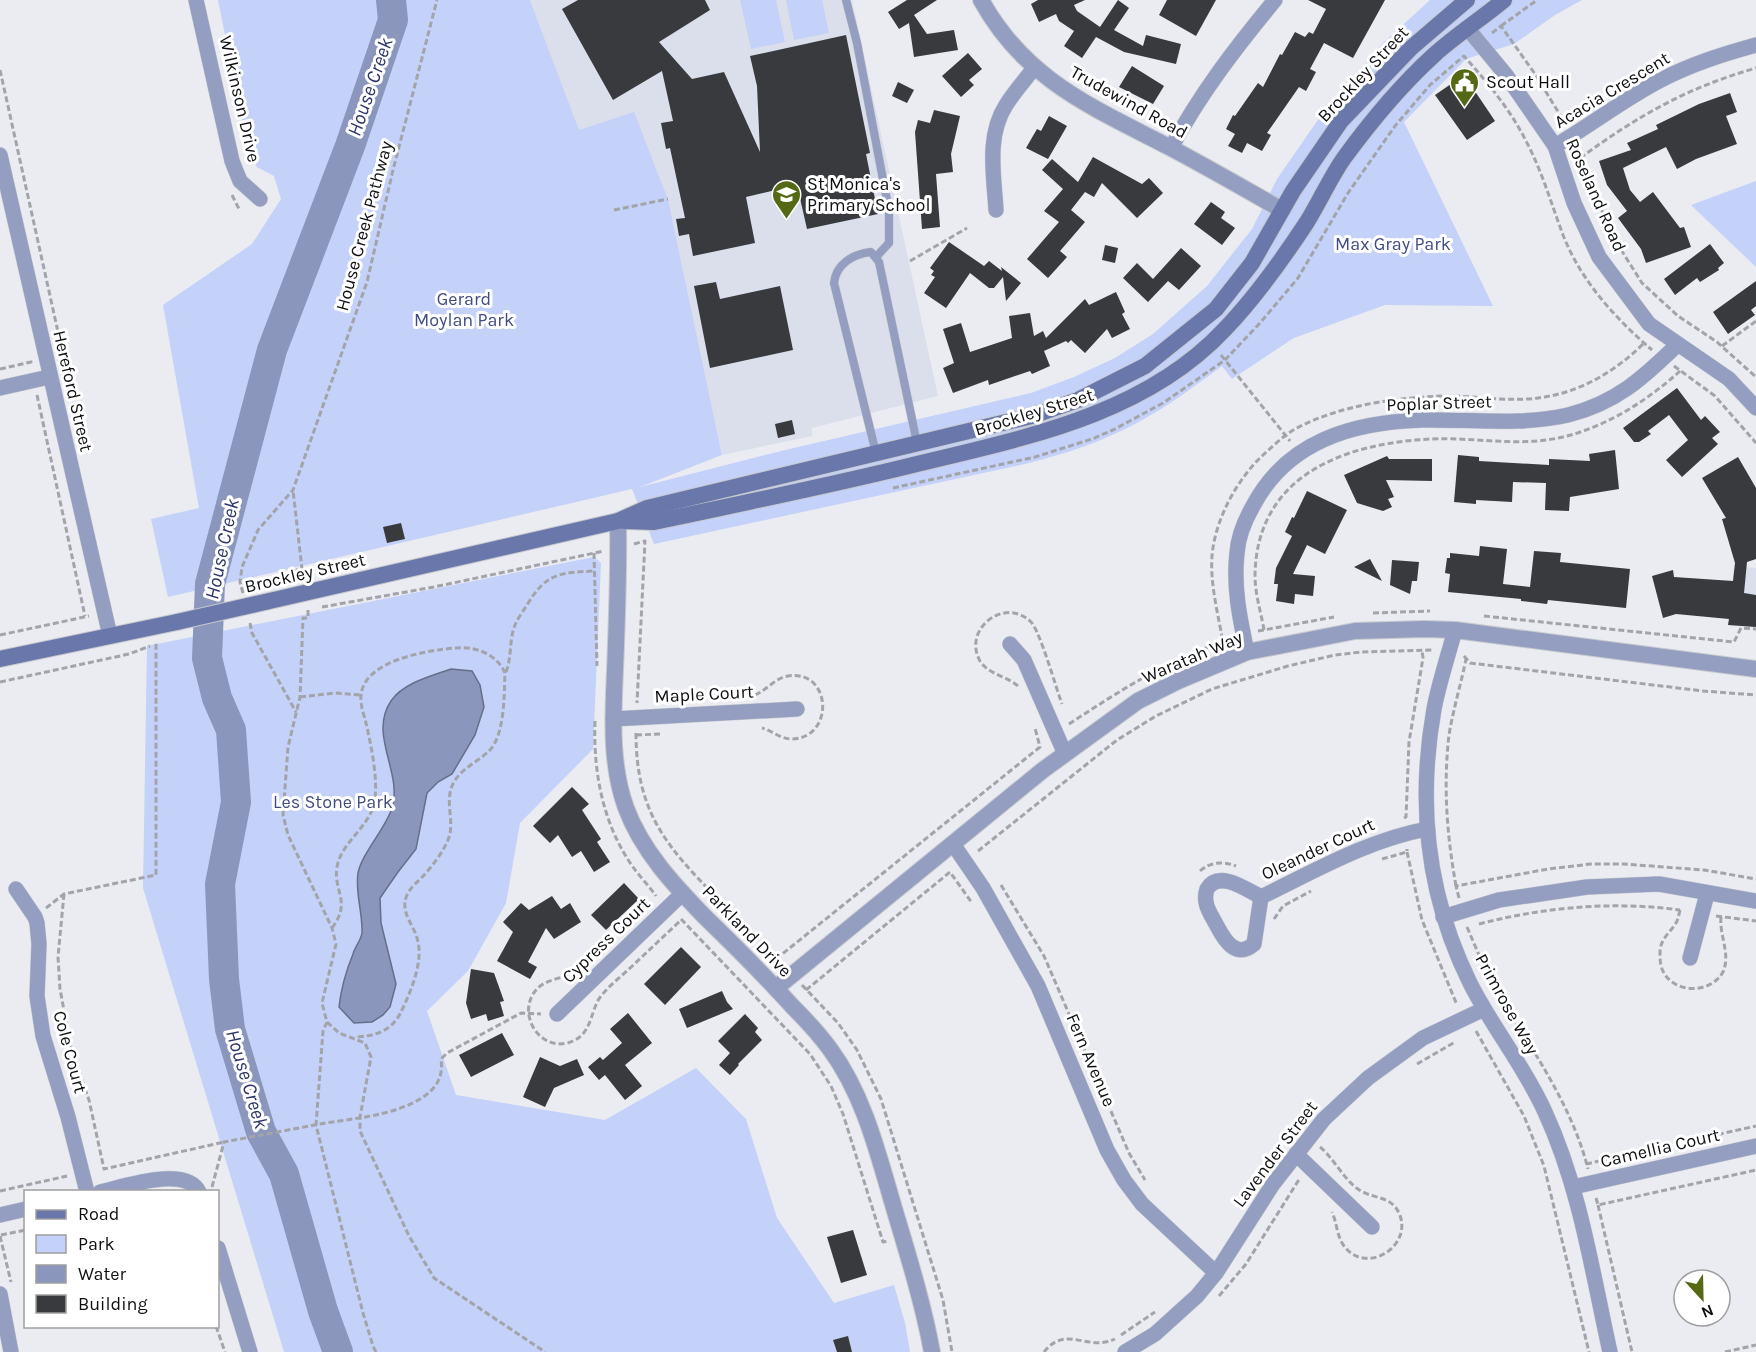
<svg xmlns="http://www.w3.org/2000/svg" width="1756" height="1352" viewBox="0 0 1756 1352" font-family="Karla,sans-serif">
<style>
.built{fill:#dbdfec}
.green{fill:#c4d1f9}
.water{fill:#8b96bd;stroke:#666e89;stroke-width:1.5}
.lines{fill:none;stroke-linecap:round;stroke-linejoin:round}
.river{stroke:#8b96bd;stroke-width:30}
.building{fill:#383a3e}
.service-casing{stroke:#c7c9ce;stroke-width:9}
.minor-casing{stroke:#c7c9ce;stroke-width:16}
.tertiary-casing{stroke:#c7c9ce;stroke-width:18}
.secondary-casing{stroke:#c7c9ce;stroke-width:18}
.path{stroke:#a3a4a9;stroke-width:3;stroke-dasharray:6 3;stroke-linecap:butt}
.service{stroke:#939ec1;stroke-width:8}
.minor{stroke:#939ec1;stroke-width:15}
.tertiary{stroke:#939ec1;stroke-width:16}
.secondary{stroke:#6977aa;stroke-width:16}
.secondary-bridge-casing{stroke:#c7c9ce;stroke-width:18;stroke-linecap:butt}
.secondary-bridge{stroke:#6977aa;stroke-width:16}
.labels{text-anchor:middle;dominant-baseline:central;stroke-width:6;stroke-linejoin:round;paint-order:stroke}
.street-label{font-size:18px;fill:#0e0f11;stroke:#fff}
.poi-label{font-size:18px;fill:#0e0f11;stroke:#fff;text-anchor:start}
.park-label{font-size:18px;fill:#404d82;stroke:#fff}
.water-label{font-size:20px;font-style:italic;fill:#2a3568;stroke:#fff}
</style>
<rect width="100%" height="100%" fill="#eaecf2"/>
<!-- built -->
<g class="built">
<path d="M530 0H852L938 396 812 428V436L722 455 668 199 634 113 579 131Z"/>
<path d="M1734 566 1756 568V628L1728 625Z"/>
</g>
<!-- green -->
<g class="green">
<path d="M218 0H530L579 130 634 112 668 199 722 455 640 487 781 451 1031 393 1074 377 1115 358 1153 334 1207 286 1252 229 1277 179 1322 114 1383 43 1430 0H1582L1555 15 1514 44 1466 59 1404 122 1493 306 1385 305 1294 338 1232 379 1222 366C1187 392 1152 418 1112 435 1084 448 1055 456 1025 464L654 544 632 489 168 597 151 519 199 508 163 305 252 244 281 199 274 176 257 167 248 150Z"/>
<path d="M740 0H776L785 42 751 49Z"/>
<path d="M786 0H822L829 33 794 40Z"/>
<path d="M1756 181V267L1691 205Z"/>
<path d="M594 557 601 563 593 749 520 823 506 903 468 971 427 1011 456 1095 605 1120 696 1068 746 1119 777 1218 834 1303 894 1285 905 1323 910 1352H284L143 888 147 646Z"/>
</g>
<!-- water -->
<path class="water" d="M451 669 472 671 480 685 484 707 475 735 452 774 438 782 427 793 416 849 398 872 380 898 381 923 396 984 390 1007 383 1015 372 1022 354 1023 339 1007C341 989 346 971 353 954 355 947 361 940 362 933 363 914 355 893 358 873 362 853 386 828 392 808 403 772 368 735 391 701 403 683 431 676 451 669Z"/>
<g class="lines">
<!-- river -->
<path class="river" d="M338 1352 323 1311 284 1174 261 1132 230 1029 224 979 220 884 236 802 231 730 217 698 207 658 210 584 272 350 350 146 393 20 391 0"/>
</g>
<!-- building -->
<g class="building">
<path d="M578 0H705L710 10 659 42 692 79 724 72 760 152 757 86 750 56 846 35 870 153 866 154 878 214 807 229 797 185 746 197 755 243 693 256 689 234 679 236 676 219 685 218 670 148 666 149 661 123 673 121 662 71 613 100 562 9Z"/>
<path d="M907 0H937L914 15 927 34 954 30 958 50 914 57 909 23 899 29 888 12Z"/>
<path d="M1038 0H1085L1074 5 1077 11 1100 27 1118 0 1129 8 1114 30 1143 46 1146 35 1181 44 1176 64 1124 52 1096 37 1082 58 1064 46 1074 31 1059 21 1056 14 1039 22 1031 4Z"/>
<path d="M1167 0H1216L1196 36 1159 15Z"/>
<path d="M1308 0H1385L1353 58 1324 43 1310 69 1316 72 1306 91 1299 87 1267 133 1271 135 1262 151 1247 143 1242 153 1228 146 1235 134 1226 129 1233 115 1235 116 1258 83 1263 87 1280 54 1282 55 1295 32 1305 37 1309 32 1313 34 1326 9Z"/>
<path d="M968 53 982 69 969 80 974 85 961 97 942 76Z"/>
<path d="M1132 66 1164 86 1153 104 1119 87Z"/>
<path d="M1464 75 1495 121 1467 140 1435 95Z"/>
<path d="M898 82 914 90 907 103 892 96Z"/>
<path d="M1730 93 1737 112 1726 116 1737 144 1696 159 1677 169 1666 147 1623 168 1630 190 1640 202 1653 192 1680 228 1684 227 1691 247 1646 263 1641 249 1618 218 1627 211 1607 185 1599 161 1631 150 1627 143 1658 129 1656 125 1699 104Z"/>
<path d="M934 110 960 116 951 154 953 172 936 174 940 227 922 229 915 132 918 120 930 123Z"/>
<path d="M1049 116 1067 126 1048 159 1026 148 1037 129 1041 131Z"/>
<path d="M1093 157 1142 184 1149 178 1163 193 1137 218 1102 183 1094 197 1085 192 1071 210 1085 222 1060 251 1067 257 1048 278 1027 259 1059 222 1044 211 1063 189 1042 170 1052 159 1078 182Z"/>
<path d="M1211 202 1225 212 1221 218 1235 228 1222 245 1194 224Z"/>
<path d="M949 242 984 266 989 261 1002 271 1001 267 1021 283 1006 301 1003 277 994 288H989L970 273 946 308 924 293 935 277 931 275 934 271 930 268Z"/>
<path d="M1710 244 1724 263 1718 268 1719 270 1700 282 1697 278 1675 295 1664 279Z"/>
<path d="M1105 245 1118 248 1115 263 1102 260Z"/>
<path d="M1181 248 1201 266 1179 290 1168 281 1148 302 1123 278 1137 263 1153 279Z"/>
<path d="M1756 281V306L1751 310 1755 315 1728 334 1713 312Z"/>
<path d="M716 282 720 299 780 286 793 350 710 368 694 286Z"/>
<path d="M1116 292 1125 312 1122 314 1130 329 1112 338 1107 329 1085 353 1071 340 1068 343 1066 341 1044 351 1050 366 1032 374 1030 371 989 385 988 380 953 393 943 368 954 363 943 329 961 323 970 352 1012 338 1009 316 1030 313 1034 336 1043 331 1046 338 1085 299 1089 305Z"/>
<path d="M1677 388 1701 420 1705 416 1720 432 1712 438 1718 444 1682 477 1666 460 1688 440 1669 415 1648 431 1651 434 1639 442H1634L1623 428Z"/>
<path d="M792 420 795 434 778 438 775 424Z"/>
<path d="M1615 450 1619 489 1570 497 1569 511 1545 510 1546 483 1513 482 1512 502 1476 500V504L1454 502 1458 455 1479 457V461L1549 465V459L1590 461 1589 454Z"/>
<path d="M1387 456 1389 459H1432V481L1386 480 1394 497 1388 499 1392 507 1383 511 1357 503 1344 475Z"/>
<path d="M1738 457 1756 488V559L1747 562 1744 593 1756 595V627L1728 625 1729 619 1676 614 1663 618 1652 576 1673 570 1674 577 1733 581 1735 563 1722 519 1726 518 1702 478Z"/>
<path d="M1307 491 1347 510 1325 554 1307 545 1293 574 1315 576 1313 596 1295 594 1294 604 1276 601 1278 584H1274L1276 568 1292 536 1285 532 1292 517 1294 518Z"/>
<path d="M401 523 405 539 387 543 383 527Z"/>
<path d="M1480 546 1507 549 1503 584 1530 587 1534 551 1561 553 1560 562 1630 569 1626 608 1548 600 1547 604 1521 601V599L1448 592 1450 574 1445 573 1447 558H1450V553L1479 556Z"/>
<path d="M1370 559 1382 581 1354 567Z"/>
<path d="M1392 560 1419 562 1417 581H1412L1410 594 1390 585Z"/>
<path d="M572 787 589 804 582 810 601 839 597 842 610 862 594 872 581 851 572 857 558 835 550 843 533 826Z"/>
<path d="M624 883 639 899 606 930 591 915Z"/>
<path d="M552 896 561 909 570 903 581 922 554 939 546 928 528 962 537 967 530 979 497 961 513 932 503 922 521 903 529 910Z"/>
<path d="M681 947 701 967 665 1005 644 984Z"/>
<path d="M471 969 494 973 504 1001 500 1002 504 1016 488 1021 486 1014 471 1019 466 1003Z"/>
<path d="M722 991 727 1002 733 1009 687 1028 679 1009Z"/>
<path d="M628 1013 652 1043 625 1065 642 1086 625 1100 605 1075 599 1080 588 1067 600 1057 603 1060 622 1043 610 1029Z"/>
<path d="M745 1014 758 1028 755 1032 762 1040 738 1064 739 1065 730 1075 719 1065 730 1053 718 1041Z"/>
<path d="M502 1033 514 1055 471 1077 459 1055Z"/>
<path d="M540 1057 560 1066 577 1059 584 1075 554 1088 545 1107 523 1097Z"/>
<path d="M853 1230 867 1275 841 1283 827 1237Z"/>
<path d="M848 1336 852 1352H837L833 1340Z"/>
</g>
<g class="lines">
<defs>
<g id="service">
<path d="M846 0 857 43 889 211V243L876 257"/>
<path d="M876 453 834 283C836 264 853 254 871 252L879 262 917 443"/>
</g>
<g id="minor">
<path d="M196 0 232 161 240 181 260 199"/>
<path d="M1468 29 1506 75 1555 146 1574 203 1599 257 1649 324 1729 379 1756 408"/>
<path d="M1555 146C1591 125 1624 99 1661 80 1691 64 1724 54 1756 45"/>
<path d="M1171 148C1200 94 1236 47 1275 0"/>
<path d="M0 155 110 636"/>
<path d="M996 210C994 176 986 136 1006 105 1014 92 1025 80 1034 68"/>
<path d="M0 388 49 377"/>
<path d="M1455 630C1448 656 1439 683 1434 709 1417 805 1427 896 1470 983 1492 1027 1525 1067 1545 1112 1580 1188 1592 1271 1610 1352"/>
<path d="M1010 644 1024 660 1065 754"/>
<path d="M1247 652C1240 619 1233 587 1237 553 1238 537 1245 520 1253 506 1287 441 1353 422 1422 420 1470 419 1520 426 1568 415 1616 403 1643 378 1677 345"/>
<path d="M613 719 797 709"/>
<path d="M953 844 983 888 1038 986 1107 1150 1124 1180 1142 1204 1216 1273"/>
<path d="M16 889 35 917 37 923 39 944 37 996 43 1036 68 1117 87 1192"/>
<path d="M1261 897C1247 890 1219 869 1207 889 1202 904 1211 914 1217 926 1225 941 1236 959 1254 944L1261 897C1315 871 1368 840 1427 829"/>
<path d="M1443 917 1499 900 1587 887 1659 884 1756 901"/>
<path d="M1690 958 1707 894"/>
<path d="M557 1014 683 893"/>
<path d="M1296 1154 1372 1227"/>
<path d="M1573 1187 1756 1146"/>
<path d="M100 1192C123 1187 186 1165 199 1192"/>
<path d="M0 1215 26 1209"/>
<path d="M218 1248 250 1352"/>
<path d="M0 1294 11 1352"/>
<path d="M1125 1352 1155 1334 1197 1296 1216 1273 1273 1184 1324 1119 1368 1078 1423 1038 1484 1009"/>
</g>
<g id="tertiary">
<path d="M981 0C1025 80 1092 107 1169 147 1207 167 1245 189 1282 210"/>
<path d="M618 521C619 571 617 620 615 670 613 716 610 764 626 808 642 851 674 885 705 917 735 946 765 976 793 1007 806 1020 819 1034 830 1049 864 1095 878 1154 894 1208 908 1255 923 1303 932 1352"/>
<path d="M776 988 1043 770 1138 701 1178 681 1247 652 1355 631 1425 629 1455 630 1756 669"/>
</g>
<g id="secondary">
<path d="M624 521 654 522C743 503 833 485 921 463 1028 437 1145 414 1224 330 1256 297 1282 260 1307 222 1320 201 1330 178 1344 158 1371 121 1400 86 1434 55 1455 36 1481 19 1504 0"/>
<path d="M265 602 618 521 647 508 1032 416 1078 400 1145 366 1216 309 1252 263 1293 191 1341 121 1411 48 1467 0"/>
<path d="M0 659 177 622"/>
</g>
</defs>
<!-- service casing -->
<use href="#service" class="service-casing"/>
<!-- minor casing -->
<use href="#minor" class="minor-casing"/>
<!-- tertiary casing -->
<use href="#tertiary" class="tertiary-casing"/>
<!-- secondary casing -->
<use href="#secondary" class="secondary-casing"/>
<!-- path -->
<g class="path">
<path d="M1501 26 1537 0"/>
<path d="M1492 33 1501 26 1535 74 1565 123"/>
<path d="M0 70 62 350"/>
<path d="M1577 151 1613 237 1642 283 1678 316 1717 342 1756 377"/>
<path d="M1580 158C1638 116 1686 88 1756 68"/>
<path d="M232 195 239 209"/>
<path d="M614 210 668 199"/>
<path d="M910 261 967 228"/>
<path d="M1722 346 1756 321"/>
<path d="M1221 355 1290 441"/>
<path d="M1674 366 1715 396 1756 443"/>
<path d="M0 369 31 362 30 359"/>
<path d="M37 395 85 616"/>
<path d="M893 488 1035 457 1092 439 1113 430 1163 403 1225 360 1260 323 1298 278 1348 193 1395 126 1430 85 1464 56C1487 82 1510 109 1526 141 1542 171 1551 203 1563 235 1581 281 1615 318 1652 350"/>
<path d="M634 544 645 541 637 703"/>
<path d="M594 553 597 666"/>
<path d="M292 571 302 569 293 490"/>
<path d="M243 593 240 582 242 567 258 530 293 490 367 282 393 170 437 0"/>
<path d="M322 607 434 587 604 551"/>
<path d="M308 610V618H303L300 697 288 747 283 815 288 835 332 928 336 944 322 1003 324 1011 327 1022 339 1033 365 1043 371 1057 360 1117V1131L409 1236 434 1278 545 1352"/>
<path d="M1373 613 1430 611"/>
<path d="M1484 616 1734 642 1741 628 1756 629"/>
<path d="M250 623 252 633 296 712"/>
<path d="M1264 630C1261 612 1255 594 1255 576 1256 475 1345 443 1431 439 1477 437 1521 448 1567 436 1609 425 1648 400 1680 371"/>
<path d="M1258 631 1334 617"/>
<path d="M0 635 89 616"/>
<path d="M1229 640 1223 642C1218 614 1210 584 1212 556 1215 520 1236 481 1262 456 1273 446 1284 435 1297 428 1341 405 1398 397 1447 396 1476 396 1509 402 1538 398 1579 393 1615 372 1644 343"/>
<path d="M1464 656 1470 663 1703 691 1756 695"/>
<path d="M506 672C512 657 509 640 515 625 518 618 523 611 527 605 546 573 559 573 594 571"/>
<path d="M0 682 129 654 150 646"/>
<path d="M1018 686C1007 676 989 675 980 661 962 629 1005 596 1031 622 1040 631 1056 688 1062 704"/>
<path d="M755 695C767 690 775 678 788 676 832 669 835 738 792 739 780 739 773 731 762 728"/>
<path d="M300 697 335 693 361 695"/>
<path d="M595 721C593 772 603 825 633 867 640 877 650 887 656 896"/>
<path d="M1069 724C1118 692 1167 660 1223 642"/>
<path d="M636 733C636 813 667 847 719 900 740 921 760 943 780 963"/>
<path d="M636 735 660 734"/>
<path d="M1404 818 1406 817 1409 742 1423 658 1422 651"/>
<path d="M978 851 1117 740 1156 716 1212 689 1288 666 1335 655 1361 652 1433 650"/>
<path d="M1407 852 1422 920 1457 1005"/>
<path d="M1382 859 1407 852V849"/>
<path d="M1200 871C1210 862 1223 861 1236 866"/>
<path d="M1001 885 1044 956 1129 1153 1145 1180"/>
<path d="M1456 886C1447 836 1443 786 1449 735 1453 710 1461 684 1466 659"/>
<path d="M64 894 58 957 60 989 71 1048 89 1100 104 1169 224 1142"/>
<path d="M1459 898 1456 886 1548 869 1591 864H1624L1704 870 1756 879"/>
<path d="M46 908 64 894 156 875V643"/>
<path d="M1680 910C1679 914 1678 920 1676 923 1670 933 1661 938 1660 951 1660 956 1660 965 1662 969 1672 994 1710 995 1723 972 1731 954 1719 935 1721 917"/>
<path d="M1716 916 1756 921"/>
<path d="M681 919 810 1054 831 1086 843 1114 883 1242 888 1241"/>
<path d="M1274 919 1283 906 1311 891"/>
<path d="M1479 924C1545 907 1613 901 1680 910"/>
<path d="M1467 927C1476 948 1485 970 1496 989 1530 1048 1571 1102 1588 1169"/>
<path d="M332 928C352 901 333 892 337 867 341 843 368 828 374 804 379 782 371 745 366 723 364 715 360 704 361 696 363 660 429 650 456 648 475 646 497 654 505 673 504 695 505 737 488 752 477 762 461 769 454 782 443 801 456 821 448 840 443 852 433 865 425 874 419 881 411 886 407 895 399 913 415 925 418 942 423 964 410 993 401 1012 392 1031 375 1036 356 1037"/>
<path d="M776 959 1040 747 1035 728"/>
<path d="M577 971C565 979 546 978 536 990 515 1015 542 1055 573 1041 593 1032 590 1010 601 996 609 986 619 978 628 970 646 953 663 937 681 920"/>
<path d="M802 985 838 1023 857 1050 881 1099 943 1300 952 1352"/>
<path d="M806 990 950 872 972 903"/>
<path d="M327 1022 323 1031 316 1125 363 1313 373 1346 376 1352"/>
<path d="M1476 1031 1524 1116 1544 1166 1589 1352"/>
<path d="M1417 1064 1455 1042"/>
<path d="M1320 1147C1334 1158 1344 1181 1361 1191 1375 1199 1391 1196 1399 1213 1414 1246 1366 1276 1344 1246 1337 1237 1337 1223 1332 1212"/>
<path d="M1586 1164 1756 1126"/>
<path d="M212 1187 224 1142C256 1136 288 1130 320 1124 354 1118 397 1116 426 1095 439 1085 443 1074 441 1059L447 1053 521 1013 541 1014"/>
<path d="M0 1191 67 1176"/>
<path d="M1596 1198 1598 1205 1756 1170"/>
<path d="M1598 1205 1632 1352"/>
<path d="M1 1235 26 1230"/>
<path d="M0 1236 11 1282"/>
<path d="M1219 1296 1246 1264 1300 1178"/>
<path d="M216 1326 225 1352"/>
<path d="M1121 1335 1155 1312"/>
<path d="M1044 1352C1066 1324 1087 1352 1115 1339"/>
<path d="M1725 1352 1756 1345"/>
</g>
<!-- service -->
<use href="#service" class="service"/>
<!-- minor -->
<use href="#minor" class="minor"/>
<!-- tertiary -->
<use href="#tertiary" class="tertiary"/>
<!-- secondary -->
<use href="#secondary" class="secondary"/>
<defs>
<path id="secondary-bridge" d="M177 622 265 602"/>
</defs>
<!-- secondary-bridge casing -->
<use href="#secondary-bridge" class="secondary-bridge-casing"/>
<!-- secondary-bridge -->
<use href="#secondary-bridge" class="secondary-bridge"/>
</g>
<!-- icons -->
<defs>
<symbol id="civic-pin" viewBox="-11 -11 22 30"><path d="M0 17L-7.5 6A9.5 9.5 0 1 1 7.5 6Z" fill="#556814" stroke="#fff"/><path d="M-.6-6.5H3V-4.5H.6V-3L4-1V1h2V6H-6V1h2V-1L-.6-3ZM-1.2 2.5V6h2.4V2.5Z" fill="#fff"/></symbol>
<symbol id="school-pin" viewBox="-11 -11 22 30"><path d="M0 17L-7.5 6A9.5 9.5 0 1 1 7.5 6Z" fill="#556814" stroke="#fff"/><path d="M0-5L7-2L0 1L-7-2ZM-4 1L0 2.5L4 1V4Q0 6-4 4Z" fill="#fff"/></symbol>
</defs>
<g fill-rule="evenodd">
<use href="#civic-pin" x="1448" y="66" width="33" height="45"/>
<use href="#school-pin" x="770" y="178" width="33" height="45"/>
</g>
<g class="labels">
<!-- street labels -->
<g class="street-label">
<text transform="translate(1363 74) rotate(-47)">Brockley Street</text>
<text transform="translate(1612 90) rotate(-31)">Acacia Crescent</text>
<text transform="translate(240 99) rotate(77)">Wilkinson Drive</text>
<text transform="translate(1129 102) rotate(29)">Trudewind Road</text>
<text transform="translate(1596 195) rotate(66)">Roseland Road</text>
<text transform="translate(364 226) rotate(-75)">House Creek Pathway</text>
<text transform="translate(73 391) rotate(77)">Hereford Street</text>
<text transform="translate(1439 403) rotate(-2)">Poplar Street</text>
<text transform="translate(1034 412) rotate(-17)">Brockley Street</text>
<text transform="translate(305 573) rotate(-13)">Brockley Street</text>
<text transform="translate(1192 657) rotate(-23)">Waratah Way</text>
<text transform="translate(704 694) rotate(-3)">Maple Court</text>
<text transform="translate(1318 849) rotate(-25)">Oleander Court</text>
<text transform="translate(747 931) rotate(46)">Parkland Drive</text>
<text transform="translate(606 940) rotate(-44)">Cypress Court</text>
<text transform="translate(1507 1004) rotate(61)">Primrose Way</text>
<text transform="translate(70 1052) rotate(75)">Cole Court</text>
<text transform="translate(1091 1060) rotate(67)">Fern Avenue</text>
<text transform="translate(1660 1148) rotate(-13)">Camellia Court</text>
<text transform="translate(1275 1154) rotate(-53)">Lavender Street</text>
</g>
<!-- poi labels -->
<g class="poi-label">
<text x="1486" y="82">Scout Hall</text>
<text x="807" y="184">St Monica's<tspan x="807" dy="21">Primary School</tspan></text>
</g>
<!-- park labels -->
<g class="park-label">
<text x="1393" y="244">Max Gray Park</text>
<text x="464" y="299">Gerard<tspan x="464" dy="21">Moylan Park</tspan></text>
<text x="333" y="802">Les Stone Park</text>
</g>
<!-- water labels -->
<g class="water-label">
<text transform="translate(370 87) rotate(-71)">House Creek</text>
<text transform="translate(222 549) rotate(-78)">House Creek</text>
<text transform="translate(247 1079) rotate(73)">House Creek</text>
</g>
</g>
<!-- legend -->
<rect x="24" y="1190" width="195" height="138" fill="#ffffff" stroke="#9f9fa0" stroke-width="1.5"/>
<rect x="36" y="1210" width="30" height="9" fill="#6977aa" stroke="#9f9fa0" stroke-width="1.5"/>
<text x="78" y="1220" font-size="18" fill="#0e0f11">Road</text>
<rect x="36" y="1235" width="30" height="18" fill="#c4d1f9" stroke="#9f9fa0" stroke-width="1.5"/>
<text x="78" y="1250" font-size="18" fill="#0e0f11">Park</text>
<rect x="36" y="1265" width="30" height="18" fill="#8b96bd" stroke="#9f9fa0" stroke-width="1.5"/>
<text x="78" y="1280" font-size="18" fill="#0e0f11">Water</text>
<rect x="36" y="1295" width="30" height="18" fill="#383a3e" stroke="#9f9fa0" stroke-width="1.5"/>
<text x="78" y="1310" font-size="18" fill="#0e0f11">Building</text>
<!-- north arrow -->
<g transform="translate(1702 1298) rotate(158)"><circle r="28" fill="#ffffff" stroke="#9f9fa0" stroke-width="1.5"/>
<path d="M0-4.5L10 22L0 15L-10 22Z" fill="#556814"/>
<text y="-9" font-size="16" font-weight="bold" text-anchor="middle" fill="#0e0f11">N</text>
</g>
</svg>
